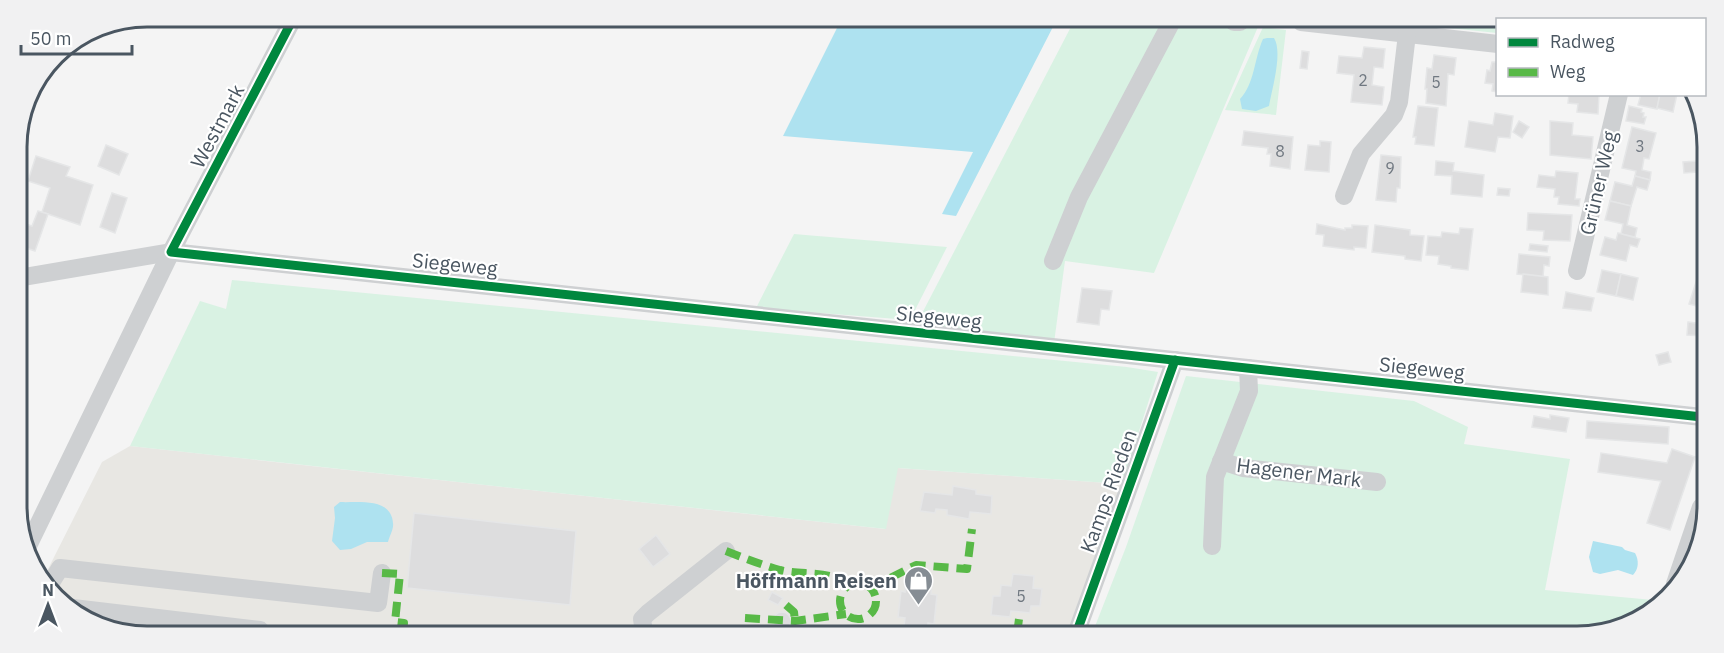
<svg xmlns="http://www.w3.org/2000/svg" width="1724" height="653" viewBox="0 0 1724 653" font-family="'IBM Plex Sans',sans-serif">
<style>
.commercial{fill:#e8e7e3}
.green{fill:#d9f2e3}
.water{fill:#aee2f0}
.building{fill:#ddddde;stroke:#e5e6e7;stroke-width:1.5}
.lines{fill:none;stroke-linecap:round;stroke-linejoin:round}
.minor{stroke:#ced0d2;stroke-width:18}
.quiet{stroke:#58b947;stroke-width:8;stroke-dasharray:15 8;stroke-linecap:butt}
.cycleway-casing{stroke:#fff;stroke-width:13}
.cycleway{stroke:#00873e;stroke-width:9}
.labels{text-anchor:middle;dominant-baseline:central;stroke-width:4.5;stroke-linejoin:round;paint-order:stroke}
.number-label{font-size:16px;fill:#707881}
.street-label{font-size:20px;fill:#4a5661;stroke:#fff}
.poi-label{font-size:20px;font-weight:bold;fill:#4a5661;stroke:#fff;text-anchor:end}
.rim{fill:none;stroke:#4a5661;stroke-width:3}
</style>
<rect width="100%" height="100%" fill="#f4f4f4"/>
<!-- commercial -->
<path class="commercial" d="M130 446 885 529 897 468 1122 484 1069 634 105 629 49 592 43 579 102 462Z"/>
<!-- green -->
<g class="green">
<path d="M1074 21 1260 22 1154 273 1065 261 1054 343 917 323Z"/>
<path d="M1393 22 1497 23V33Z"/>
<path d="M1264 25 1270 28 1286 30 1276 115 1225 110Z"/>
<path d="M794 234 947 247 910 320 756 308Z"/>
<path d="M232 280 1127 367 1158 372 1122 484 898 468 886 529 130 446 200 301 226 309Z"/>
<path d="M1186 376 1414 401 1468 427 1464 444 1570 459 1545 590 1653 600 1648 613 1585 636 1092 634 1126 547Z"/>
</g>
<!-- water -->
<g class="water">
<path d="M841 20 1056 21 956 216 942 214 973 152 783 136Z"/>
<path d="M1267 38H1274C1283 52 1272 89 1269 106L1256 111 1242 109 1240 99C1255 83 1254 59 1263 39Z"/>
<path d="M340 502C358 503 391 497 393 523 394 529 389 537 388 542H367L351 549 340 550 332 541 335 518 334 507Z"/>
<path d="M1593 541 1622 547 1625 550 1635 553C1639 560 1639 569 1633 575L1618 570 1600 574 1593 572 1589 557Z"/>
</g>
<!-- building -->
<g class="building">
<path d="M1364 47 1385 49 1383 68 1374 67 1372 85 1384 87 1382 105 1351 102 1354 75 1337 73 1339 56 1362 58Z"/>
<path d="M1302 51 1309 52 1307 69 1300 68Z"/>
<path d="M1434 55 1456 58 1454 75 1448 74 1446 106 1426 103 1427 89H1425L1427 68 1432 69Z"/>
<path d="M1492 62H1498V92L1492 91 1493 84 1485 83 1487 70 1490 71Z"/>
<path d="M1569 94H1599L1598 114 1577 112 1578 104 1568 103Z"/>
<path d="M1641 94H1660L1657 109 1638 105Z"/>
<path d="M1660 94H1677L1673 112 1657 108Z"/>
<path d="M1418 106 1438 108 1434 146 1415 144 1416 137H1413Z"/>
<path d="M1629 106 1642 109 1641 112 1644 113 1643 117H1646L1644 124 1626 121Z"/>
<path d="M1495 113 1513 116 1510 138 1498 137 1495 152 1465 147 1469 121 1493 125Z"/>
<path d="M1519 121 1529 127 1522 138 1513 132Z"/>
<path d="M1550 121 1573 123 1572 135 1593 137 1591 159 1550 155Z"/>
<path d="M1632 127 1656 133 1649 159 1644 158 1642 170 1651 172 1650 180 1635 176 1636 171 1622 168Z"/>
<path d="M1244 131 1293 137 1290 169 1270 166 1271 154H1267L1268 148 1242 145Z"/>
<path d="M1320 141 1331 142 1329 172 1305 170 1308 145 1320 146Z"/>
<path d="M106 145 128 154 119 175 98 166Z"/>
<path d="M1381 155 1401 157 1400 188H1397L1396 202 1376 200Z"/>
<path d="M36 156 70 167 66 176 93 185 80 225 42 212 50 188 28 181Z"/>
<path d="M1436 161 1454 163 1453 171 1484 175 1482 197 1451 194 1452 176 1435 175Z"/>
<path d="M1697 161 1698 172 1684 173 1683 162Z"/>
<path d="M1556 171 1578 173 1575 199H1580L1579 206 1558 204 1559 197H1554L1555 189 1537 187 1539 175 1555 177Z"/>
<path d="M1635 176 1650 180 1647 190 1637 187 1631 206 1610 201 1615 182 1632 186Z"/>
<path d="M1498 188 1510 189 1509 196 1497 195Z"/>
<path d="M112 193 127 198 115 233 100 227Z"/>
<path d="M1610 201 1631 206 1627 225 1637 228 1635 237 1621 234 1623 224 1605 220Z"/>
<path d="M38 211 48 214 35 251 17 245V235L22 223 32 226Z"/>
<path d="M1528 213 1572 215 1570 241 1543 240 1544 231 1527 230Z"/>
<path d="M1317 224 1345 230V228H1352V225L1368 226 1366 248 1354 247V250L1323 246 1324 235 1316 234Z"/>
<path d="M1375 225 1410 230V235L1424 236 1421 261 1405 259V256L1372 252Z"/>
<path d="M1460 228 1473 229 1468 270 1451 268V266L1438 264 1439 256 1426 255 1428 236 1441 237 1442 232 1459 234Z"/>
<path d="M1618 233 1640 239 1637 247 1630 245 1626 261 1600 255 1605 237 1616 240Z"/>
<path d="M1530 244 1548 246 1547 252 1529 250Z"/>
<path d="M1519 254 1550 257 1549 266 1544 265 1543 277 1517 274Z"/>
<path d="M1602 270 1621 274 1616 296 1597 292Z"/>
<path d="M1523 274 1548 277V295L1521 292Z"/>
<path d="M1621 274 1638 278 1633 300 1616 296Z"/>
<path d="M1697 279 1704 281V308L1689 304Z"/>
<path d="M1082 288 1112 291 1109 310 1101 309 1099 325 1077 322Z"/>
<path d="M1566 292 1594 298 1591 311 1563 308Z"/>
<path d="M1688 322 1704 324 1703 336 1687 335Z"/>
<path d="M1668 352 1671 362 1659 365 1656 355Z"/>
<path d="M1550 415 1569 418 1566 432 1532 427 1534 416 1550 419Z"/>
<path d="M1587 421 1669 427 1668 444 1586 438Z"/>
<path d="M1672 449 1695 457 1670 530 1647 523 1661 481 1598 472 1601 453 1667 463Z"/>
<path d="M953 486 976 490V494L992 496 991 514 970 512 969 519 947 515V510L936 509 935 513 920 511 924 492 952 495Z"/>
<path d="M414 513 576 531 570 605 407 588Z"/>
<path d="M656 535 670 554 653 567 639 549Z"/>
<path d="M1013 574 1034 576 1033 588 1042 589 1040 606H1031L1030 613 1011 611 1010 617 991 615 993 596H1000L1001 585 1011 586Z"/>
<path d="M906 576 932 579 931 594 937 595 934 624 928 623 927 633H903L905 618 898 617 901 591 905 592Z"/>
<path d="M772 592 783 598 778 605 768 600Z"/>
<circle cx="782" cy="621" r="9"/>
</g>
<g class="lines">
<!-- minor -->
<g class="minor">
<path d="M1234 22H1240"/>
<path d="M1301 22 1498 44"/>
<path d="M1344 196 1361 154 1394 115 1399 102 1407 34"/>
<path d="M1053 261 1079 197 1172 21"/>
<path d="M1577 271 1619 94"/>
<path d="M18 278 171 252 1702 417"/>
<path d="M1221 461 1243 468 1377 482"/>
<path d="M1212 546 1215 477 1249 391 1248 368"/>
<path d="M27 548 171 252 294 17"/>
<path d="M1675 584 1701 507"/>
<path d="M47 589 60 568 378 603 382 573"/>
<path d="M73 608 260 630"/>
<path d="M644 632 642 619 648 613 726 551"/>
<path d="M1076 634 1175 360"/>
</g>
<!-- quiet -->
<g class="quiet">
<path d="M726 551C744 558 762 565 780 570 804 576 828 569 849 585"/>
<path d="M382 573 400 574 395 622 404 623 403 631"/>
<circle cx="858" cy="601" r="18"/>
<path d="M870 588 916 565 967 569 972 529"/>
<path d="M786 605 794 612 795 621"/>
<path d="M745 618 795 621 846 614"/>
<path d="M1017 634 1019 619"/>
</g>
<defs>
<g id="cycleway">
<path d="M294 17 171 252 1702 417"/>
<path d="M1076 634 1175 360"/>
</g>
</defs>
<!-- cycleway casing -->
<use href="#cycleway" class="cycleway-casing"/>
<!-- cycleway -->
<use href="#cycleway" class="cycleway"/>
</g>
<!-- icons -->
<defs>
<symbol id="shop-pin" viewBox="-11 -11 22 30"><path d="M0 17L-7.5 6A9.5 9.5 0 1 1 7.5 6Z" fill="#868d94" stroke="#fff"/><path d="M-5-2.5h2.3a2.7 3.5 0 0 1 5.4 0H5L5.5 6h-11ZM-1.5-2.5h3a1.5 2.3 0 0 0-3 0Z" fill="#fff"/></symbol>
</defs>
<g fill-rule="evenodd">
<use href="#shop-pin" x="902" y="564" width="33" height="45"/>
</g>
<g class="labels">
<!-- number labels -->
<g class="number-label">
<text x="1363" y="80">2</text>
<text x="1436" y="82">5</text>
<text x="1640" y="146">3</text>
<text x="1280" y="151">8</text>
<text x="1390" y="168">9</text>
<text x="1021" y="596">5</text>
</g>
<!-- street labels -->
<g class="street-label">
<text transform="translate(217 126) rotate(-62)">Westmark</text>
<text transform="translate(1598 183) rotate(-77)">Grüner Weg</text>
<text transform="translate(455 264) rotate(6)">Siegeweg</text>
<text transform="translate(939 317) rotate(6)">Siegeweg</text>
<text transform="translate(1422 368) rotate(6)">Siegeweg</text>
<text transform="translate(1299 472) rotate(7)">Hagener Mark</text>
<text transform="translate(1108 491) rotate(-70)">Kamps Rieden</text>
</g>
<!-- poi labels -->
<g class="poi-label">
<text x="897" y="580">Höffmann Reisen</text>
</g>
</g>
<!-- crop -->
<path d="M0 0H1724V653H0ZM147 27H1577A120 120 0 0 1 1697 147V506A120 120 0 0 1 1577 626H147A120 120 0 0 1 27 506V147A120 120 0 0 1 147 27Z" fill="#f1f1f2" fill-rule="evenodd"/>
<path class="rim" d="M147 27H1577A120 120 0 0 1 1697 147V506A120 120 0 0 1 1577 626H147A120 120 0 0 1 27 506V147A120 120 0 0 1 147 27Z"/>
<!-- legend -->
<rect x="1496" y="18" width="210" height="78" fill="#ffffff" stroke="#b7bbc0" stroke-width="1.5"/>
<rect x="1508" y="38" width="30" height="9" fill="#00873e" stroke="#b7bbc0" stroke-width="1.5"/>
<text x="1550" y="48" font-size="18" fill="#4a5661">Radweg</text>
<rect x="1508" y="68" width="30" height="9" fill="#58b947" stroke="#b7bbc0" stroke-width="1.5"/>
<text x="1550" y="78" font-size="18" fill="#4a5661">Weg</text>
<!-- north arrow -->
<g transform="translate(48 605)" stroke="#ffffff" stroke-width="4.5" paint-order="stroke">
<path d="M0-4.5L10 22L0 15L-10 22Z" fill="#4a5661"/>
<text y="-9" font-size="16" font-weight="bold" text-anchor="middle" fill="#4a5661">N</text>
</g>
<!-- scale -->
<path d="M21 45v9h111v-9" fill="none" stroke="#4a5661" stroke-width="3"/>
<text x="30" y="45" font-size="18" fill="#4a5661" stroke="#ffffff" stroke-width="4.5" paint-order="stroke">50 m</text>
</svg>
